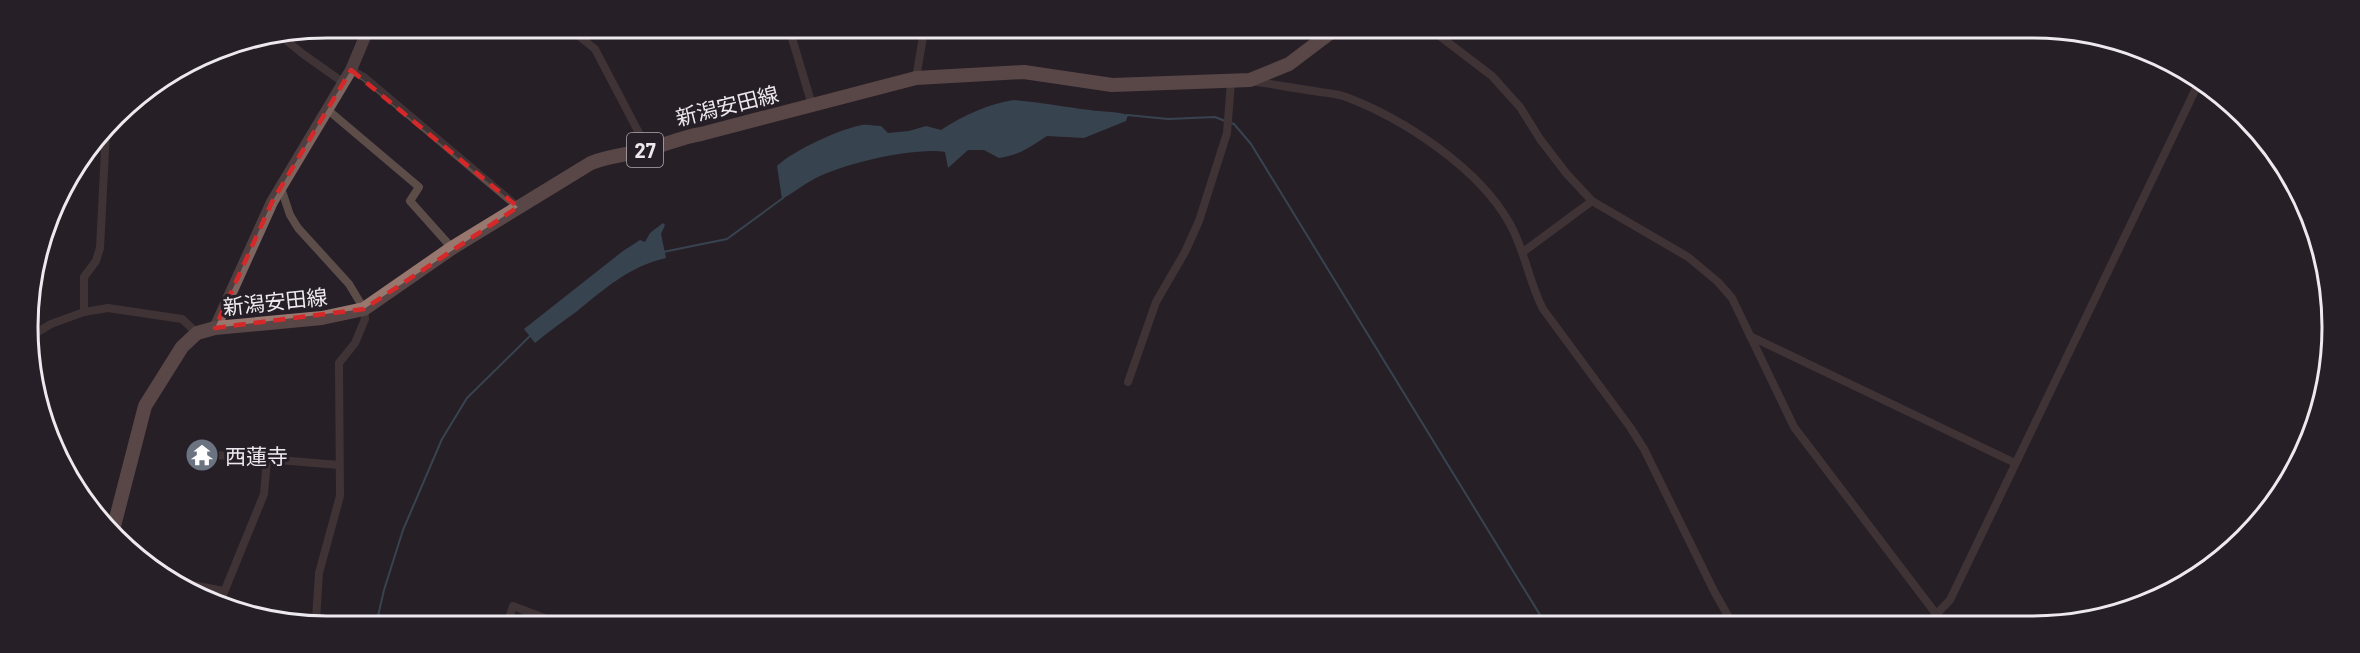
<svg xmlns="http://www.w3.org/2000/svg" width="2360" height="653" viewBox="0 0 2360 653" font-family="Barlow,'Noto Sans JP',sans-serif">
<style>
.water{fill:#4e6f84}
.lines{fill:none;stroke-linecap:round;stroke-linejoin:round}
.stream{stroke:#4e6f84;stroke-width:2}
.street{stroke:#5d4d49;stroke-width:8}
.secondary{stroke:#7e655f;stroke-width:12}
.primary{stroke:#98776f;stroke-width:14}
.marked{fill:none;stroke:#d62828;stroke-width:4.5;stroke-dasharray:12 8;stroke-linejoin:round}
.labels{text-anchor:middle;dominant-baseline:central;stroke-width:6;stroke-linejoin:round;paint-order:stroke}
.shield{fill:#261f27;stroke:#b2acb3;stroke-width:1.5}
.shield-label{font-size:20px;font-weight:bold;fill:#eee9ef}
.street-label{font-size:21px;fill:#eee9ef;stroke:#261f27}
.poi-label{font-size:21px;fill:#eee9ef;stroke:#261f27;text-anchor:start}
.rim{fill:none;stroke:#eee9ef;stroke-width:3}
</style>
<rect width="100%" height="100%" fill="#261f27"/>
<!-- water -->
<g class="water">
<path d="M1014 100C1040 102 1064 107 1090 110 1103 112 1115 111 1128 115L1126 121 1084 138 1047 136C1028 148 1022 154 999 158L984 150H968L948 168 945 152C914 147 842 164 814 179 803 185 793 193 782 199L777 166C794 150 840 129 862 125 868 124 875 126 881 126L888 133 909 131 926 126 941 130C964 115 988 104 1014 100Z"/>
<path d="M663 223 665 225 661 234 666 258C630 266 604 289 576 312 562 322 548 332 535 343L524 329 623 251 640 240 645 242 650 233Z"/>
</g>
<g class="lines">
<!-- stream -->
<g class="stream">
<path d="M1127 115 1168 119 1215 117 1225 121"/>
<path d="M1231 123 1234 124 1251 144 1545 623"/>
<path d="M663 252 727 239 783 198"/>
<path d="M378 616 384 590 403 530 442 439 467 398 531 335"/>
</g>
<!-- street -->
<g class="street">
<path d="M569 28 595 49 639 133 646 150"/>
<path d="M789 28 812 105"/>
<path d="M1433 31 1492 76 1520 107 1540 139 1566 173 1592 201 1688 257 1718 282 1732 298 1794 427 1943 623"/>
<path d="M281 36 303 54 344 83"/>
<path d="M351 70 364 77 518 207"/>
<path d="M916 78 923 37 922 29"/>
<path d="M1251 81C1272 84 1293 88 1314 91 1324 93 1336 93 1346 97 1404 119 1479 168 1510 224 1525 251 1529 282 1543 309L1630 427 1644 449 1714 591 1732 623"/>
<path d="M328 110 419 187 410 201 452 248"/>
<path d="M281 188 290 215 298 228 349 284 364 309 365 319 355 343 339 363 340 496 319 573 316 620"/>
<path d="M1523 252 1592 201"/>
<path d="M84 312V277L96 261 100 248 106 131"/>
<path d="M31 336 51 324 84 312 108 308 182 319 197 333"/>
<path d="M1750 336 2015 463"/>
<path d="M1128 382 1156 302 1185 252 1199 221 1227 133 1231 82"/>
<path d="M216 455 339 465"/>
<path d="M171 581 224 591"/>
<path d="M220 602 264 494 267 459"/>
<path d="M508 621 513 606 552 621"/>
<path d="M1928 623 1950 600 2201 78"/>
</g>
<!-- secondary -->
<path class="secondary" d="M215 328 272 202 351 70 369 27"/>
<!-- primary -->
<path class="primary" d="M113 530 145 406 182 347 197 333 215 328 322 318 364 309 452 248 591 163C611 155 627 155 646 150 665 145 682 137 701 134L916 78 1024 72 1112 85 1250 80 1289 64 1334 30"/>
</g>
<!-- marked area -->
<path d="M0 0H2360V653H0ZM351 70 518 207 364 309 215 328 272 202Z" fill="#261f27" fill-opacity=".55" fill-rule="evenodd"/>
<path class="marked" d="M351 70 518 207 364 309 215 328 272 202Z"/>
<!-- icons -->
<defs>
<symbol id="temple-disc" viewBox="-11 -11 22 22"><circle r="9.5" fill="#6b7280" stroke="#261f27"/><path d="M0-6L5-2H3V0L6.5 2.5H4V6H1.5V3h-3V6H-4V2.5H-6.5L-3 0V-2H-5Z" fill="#fff"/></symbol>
</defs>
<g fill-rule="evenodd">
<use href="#temple-disc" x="183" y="436" width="38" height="38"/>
</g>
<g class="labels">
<!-- shield labels -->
<rect class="shield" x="627" y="133" width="36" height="34" rx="4.5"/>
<g class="shield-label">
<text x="645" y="150">27</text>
</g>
<!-- street labels -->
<g class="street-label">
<text transform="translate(727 105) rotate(-14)">新潟安田線</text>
<text transform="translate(275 301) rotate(-6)">新潟安田線</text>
</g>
<!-- poi labels -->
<g class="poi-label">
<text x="225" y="455">西蓮寺</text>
</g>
</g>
<!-- crop -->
<path d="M0 0H2360V653H0ZM327 38H2033A289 289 0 0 1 2322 327V327A289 289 0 0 1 2033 616H327A289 289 0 0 1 38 327V327A289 289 0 0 1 327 38Z" fill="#261f27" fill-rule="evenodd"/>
<path class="rim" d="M327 38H2033A289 289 0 0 1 2322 327V327A289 289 0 0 1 2033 616H327A289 289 0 0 1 38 327V327A289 289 0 0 1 327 38Z"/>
</svg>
